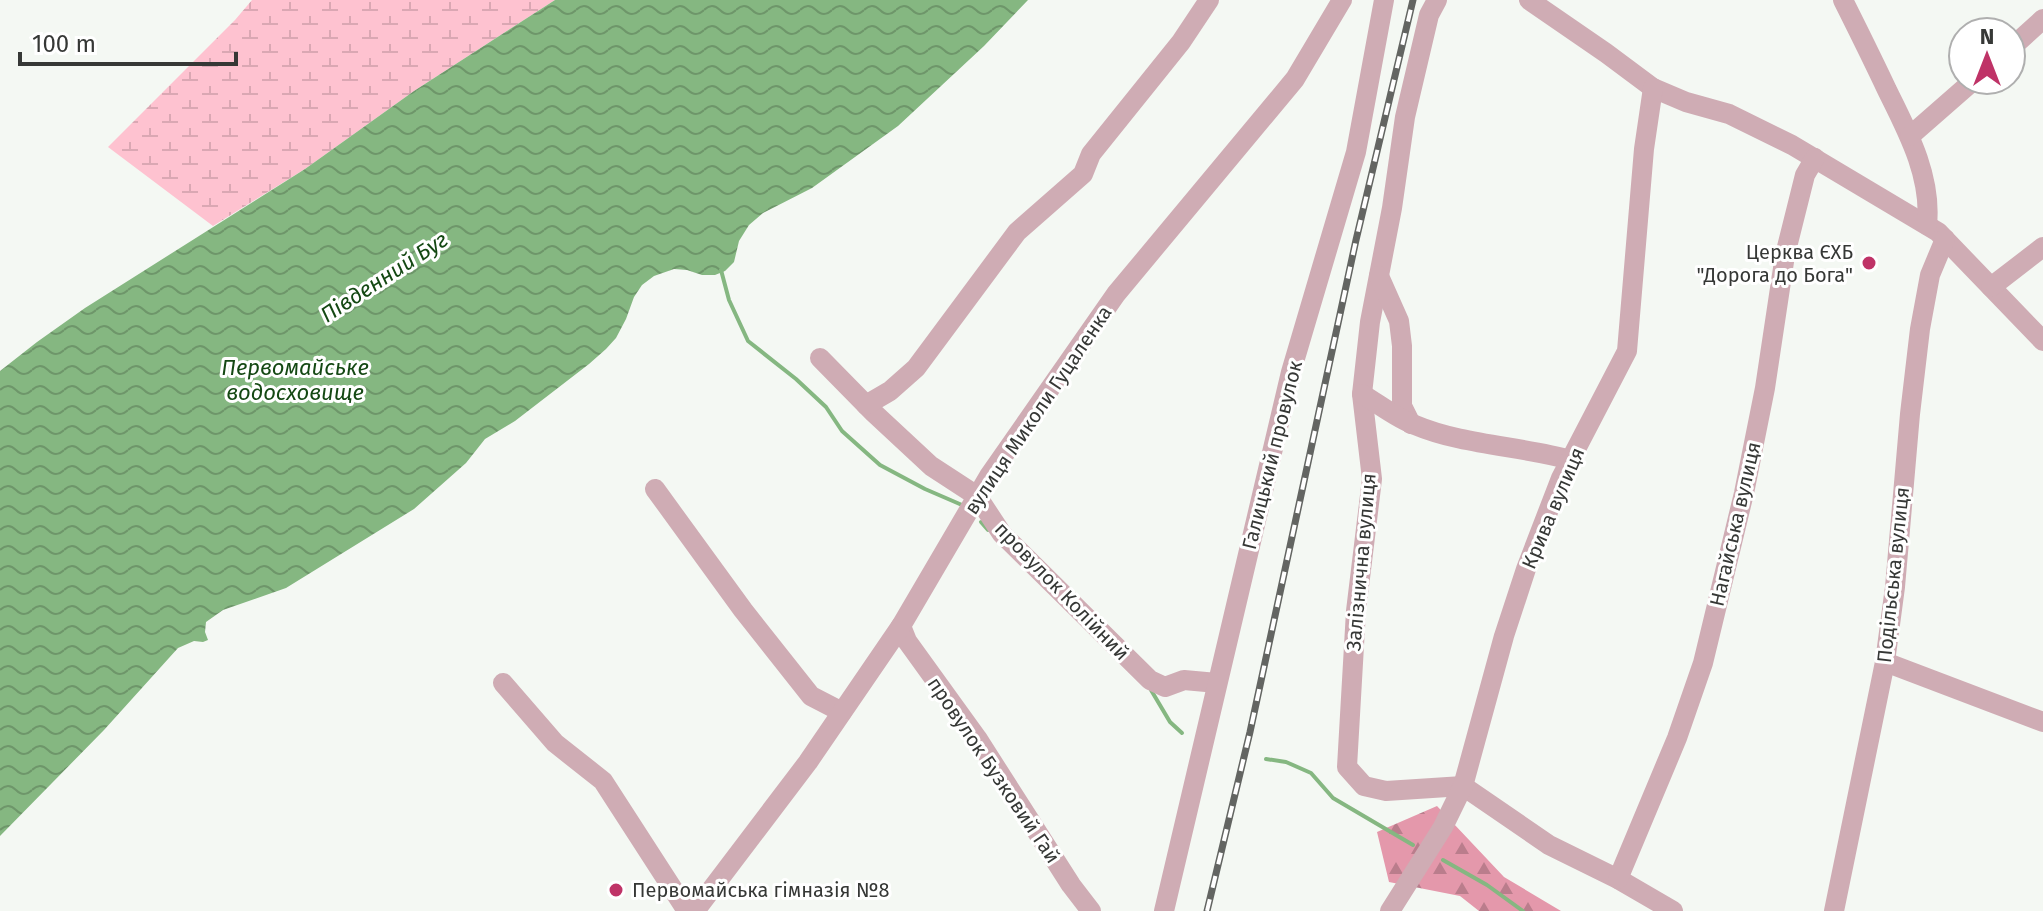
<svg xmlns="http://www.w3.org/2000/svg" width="2043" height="911" viewBox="0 0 2043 911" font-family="'Fira Sans',sans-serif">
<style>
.forest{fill:url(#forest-firs)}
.wetland{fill:url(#wetland-marsh)}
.water{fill:url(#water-waves)}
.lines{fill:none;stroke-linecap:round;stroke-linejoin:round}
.stream{stroke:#85b781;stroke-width:4}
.minor{stroke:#cfacb4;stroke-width:20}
.rail-casing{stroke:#636562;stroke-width:7}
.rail{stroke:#fff;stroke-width:4;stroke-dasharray:12;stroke-linecap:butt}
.poi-dot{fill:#bf3367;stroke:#fff;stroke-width:3}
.labels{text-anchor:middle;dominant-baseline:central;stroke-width:6;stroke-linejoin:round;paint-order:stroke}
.poi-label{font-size:20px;fill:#363836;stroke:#fff;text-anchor:end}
.street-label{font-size:20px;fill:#363836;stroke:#fff}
.water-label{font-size:22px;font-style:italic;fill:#144813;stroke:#fff}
</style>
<defs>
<pattern id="forest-firs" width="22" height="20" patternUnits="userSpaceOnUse" patternTransform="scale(2)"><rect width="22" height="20" fill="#e498ab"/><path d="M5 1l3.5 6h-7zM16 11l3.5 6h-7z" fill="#ba7d8c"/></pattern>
<pattern id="wetland-marsh" width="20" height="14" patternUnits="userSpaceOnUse" patternTransform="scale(2)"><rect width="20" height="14" fill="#fec2d0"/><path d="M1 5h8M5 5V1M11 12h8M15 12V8" fill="none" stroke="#daa7b3"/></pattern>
<pattern id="water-waves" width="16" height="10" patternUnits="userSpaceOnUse" patternTransform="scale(2)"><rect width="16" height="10" fill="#85b781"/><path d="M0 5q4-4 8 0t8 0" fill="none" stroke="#6e966a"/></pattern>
</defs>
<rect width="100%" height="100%" fill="#f4f8f3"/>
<!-- forest -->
<path class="forest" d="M1437 806 1504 877 1561 911H1479L1460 896 1389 882 1377 832Z"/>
<!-- wetland -->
<path class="wetland" d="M252 0H555L414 91 305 169 213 226 108 147 235 20Z"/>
<!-- water -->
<path class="water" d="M555 0H1028L984 46 898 126 812 188 763 213 749 225 739 241 734 262 725 271 715 275H702L687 270 674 269 654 276 642 285 634 297 626 319 616 338 606 349 589 364 515 421 485 439 466 463 414 509 286 588 223 610 206 622 205 632 208 640 203 642 194 641 178 648 104 730 0 836V371L37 342 85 308 305 169 414 91Z"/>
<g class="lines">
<!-- stream -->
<g class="stream">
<path d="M721 270 729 300 748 341 796 379 826 407 842 431 880 465 925 489 962 505"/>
<path d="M981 522 988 530"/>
<path d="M1151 690 1170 722 1182 733"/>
<path d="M1266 759 1286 762 1311 773 1333 798 1413 845"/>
<path d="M1443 860 1487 885 1523 911"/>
</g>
<!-- minor -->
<g class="minor">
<path d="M1437 0 1429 15 1405 117 1392 208 1370 322 1362 394 1372 479 1356 611 1347 767 1364 786 1386 791 1463 786 1549 845 1618 879 1673 911"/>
<path d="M1529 0 1606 53 1653 88 1686 102 1729 114 1792 145 1938 232 2043 341"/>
<path d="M1843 0C1858 30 1873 60 1887 90 1908 132 1932 177 1927 225"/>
<path d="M2011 48 2043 19"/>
<path d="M1910 136 1974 80"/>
<path d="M1379 276 1399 321 1402 346V406L1411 424"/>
<path d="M1991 287 2043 247"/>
<path d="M820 358 874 413 931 466 977 496 1002 534 1150 680 1165 687 1184 680 1217 683"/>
<path d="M1362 394C1379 404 1396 418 1415 425 1462 445 1521 446 1571 460"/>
<path d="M866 405 890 391 916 368 1017 232 1083 174 1091 154 1181 42 1209 0"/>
<path d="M655 489 743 610 811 696 842 712"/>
<path d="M901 626 907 641 977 738 1071 885 1091 911"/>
<path d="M1885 662 2043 722"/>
<path d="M503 683 555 743 603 781 687 911"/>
<path d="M1618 879 1677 738 1703 663 1744 493 1765 388 1785 255 1805 175 1815 158"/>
<path d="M695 911 808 762 901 626 989 476 1116 294 1295 79 1342 0"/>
<path d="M1164 911 1291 372 1356 152 1384 0"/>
<path d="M1390 911 1443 827 1463 786 1504 636 1526 569 1561 478 1627 351 1644 149 1653 88"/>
<path d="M1834 911 1885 662 1895 587 1910 414 1920 329 1930 275 1945 239"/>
</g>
<defs>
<path id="rail" d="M1207 911 1250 732 1356 240 1413 0"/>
</defs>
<!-- rail casing -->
<use href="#rail" class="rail-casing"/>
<!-- rail -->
<use href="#rail" class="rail"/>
</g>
<!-- markers -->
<g class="poi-dot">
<circle cx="1869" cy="263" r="8"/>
<circle cx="616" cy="890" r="8"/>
</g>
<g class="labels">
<!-- poi labels -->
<g class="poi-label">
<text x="1853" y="252">Церква ЄХБ<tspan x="1853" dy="23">"Дорога до Бога"</tspan></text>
<text x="632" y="890" text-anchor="start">Первомайська гімназія №8</text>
</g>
<!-- street labels -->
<g class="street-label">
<text transform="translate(1038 410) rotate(-56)">вулиця Миколи Гуцаленка</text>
<text transform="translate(1272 455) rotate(-76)">Галицький провулок</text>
<text transform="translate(1553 508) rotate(-67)">Крива вулиця</text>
<text transform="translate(1735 524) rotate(-77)">Нагайська вулиця</text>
<text transform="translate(1361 562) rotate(-85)">Залізнична вулиця</text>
<text transform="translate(1893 575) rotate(-84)">Подільська вулиця</text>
<text transform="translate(1062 591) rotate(46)">провулок Колійний</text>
<text transform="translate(994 770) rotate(56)">провулок Бузковий Гай</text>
</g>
<!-- water labels -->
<g class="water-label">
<text transform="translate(384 277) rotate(-33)">Південний Буг</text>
<text x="295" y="367">Первомайське<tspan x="295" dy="25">водосховище</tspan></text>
</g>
</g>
<!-- north arrow -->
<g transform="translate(1987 56)"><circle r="38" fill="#ffffff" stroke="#afafaf" stroke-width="2"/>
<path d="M0-6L14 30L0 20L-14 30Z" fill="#bf3367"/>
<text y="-12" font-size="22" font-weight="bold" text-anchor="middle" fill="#363836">N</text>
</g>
<!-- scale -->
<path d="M20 52v12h216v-12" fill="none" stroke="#363836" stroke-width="4"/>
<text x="32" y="52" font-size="24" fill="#363836" stroke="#ffffff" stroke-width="6" paint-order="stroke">100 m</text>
</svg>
